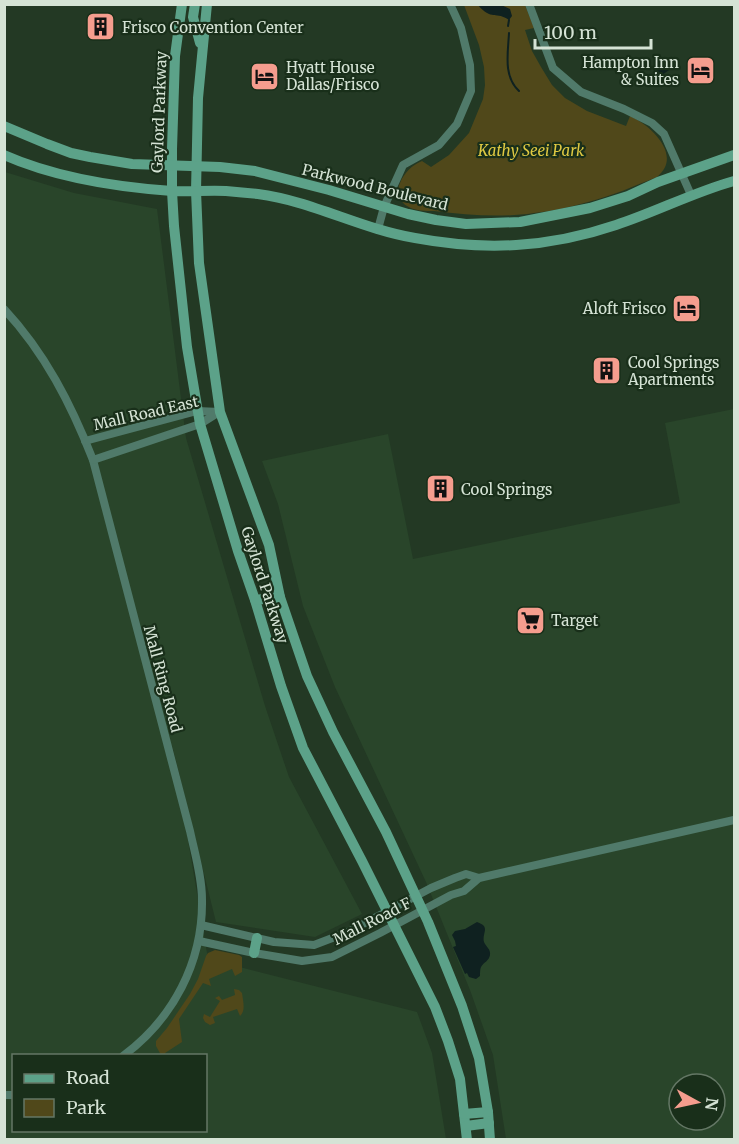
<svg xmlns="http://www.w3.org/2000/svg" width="739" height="1144" viewBox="0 0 739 1144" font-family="Merriweather,serif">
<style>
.built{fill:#29452a;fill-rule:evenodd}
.green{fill:#50481a}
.water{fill:#0f2120}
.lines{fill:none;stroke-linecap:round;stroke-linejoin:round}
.stream{stroke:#0f2120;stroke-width:2}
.street{stroke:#507a6a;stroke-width:8}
.secondary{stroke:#5ca289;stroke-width:10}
.labels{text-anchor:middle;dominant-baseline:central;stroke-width:4.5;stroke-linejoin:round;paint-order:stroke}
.poi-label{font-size:15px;fill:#d5e3d5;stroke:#192f1a;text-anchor:start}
.street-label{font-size:15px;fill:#d5e3d5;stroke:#192f1a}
.park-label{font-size:15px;font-style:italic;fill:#dfc942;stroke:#192f1a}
</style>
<rect width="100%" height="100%" fill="#233924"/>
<!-- built -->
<g class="built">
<path d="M5 172 74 193 157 209 186 438 265 706 289 777 362 914 315 937 216 922 172 745 208 959 417 1012 432 1053 446 1139H5ZM14 1056H206V1130H14Z"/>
<path d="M734 409V1139H506L493 1055 470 990 426 882 335 687 303 606 278 504 262 461 388 434 413 559 680 503 665 423ZM679 1084H715V1120H679Z"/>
</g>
<!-- green -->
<g class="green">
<path d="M464 5H525L534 28 525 30 532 51 541 67 552 85 565 98 587 111 626 126 630 116C652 126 683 156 657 177 634 186 612 196 588 202 571 207 552 211 534 213 501 218 467 215 434 211 425 211 415 211 407 206 399 201 396 192 400 183 404 173 412 165 422 161L431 167 449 155 469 133 483 99 485 85 484 67 479 45Z"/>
<path d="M215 950 239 955 242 957V972L235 976 232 969 209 979 211 986 203 983 179 1019 182 1042 165 1053 166 1055H161L156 1046V1041L167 1028 190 994 198 979 206 956 208 953Z"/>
<path d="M234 989 239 990 242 993C243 1001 246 1011 240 1016L237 1009 213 1017 215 1023 210 1025 205 1022 203 1018 204 1014 210 1017 220 1001 215 998 219 996 222 1000 235 995Z"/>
</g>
<!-- water -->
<g class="water">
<path d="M499 4 510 9 512 16 509 20C497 11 491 21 478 5Z"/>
<path d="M667 61 672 64V68L659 77 655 75 654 69Z"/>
<path d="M477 922C491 927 482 932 484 942 486 947 491 949 490 955 489 961 484 962 481 967 480 969 480 973 480 976L476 979 469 977 467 973 465 974 453 947 456 946 455 941 452 935 455 931 465 929Z"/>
</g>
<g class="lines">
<!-- stream -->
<g class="stream">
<path d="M508 26 509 20"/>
<path d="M509 33C508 53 503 76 519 91"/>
</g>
<!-- street -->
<g class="street">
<path d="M529 4 553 68 581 92 624 109 652 123 664 134 691 195"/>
<path d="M378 229 384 207 403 165 439 145 457 124 471 91 470 65 461 28 450 4"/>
<path d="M4 309C45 353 71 404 93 460L190 831C195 854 202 877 202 900 203 962 173 1019 123 1056"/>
<path d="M85 441 197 411 220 412"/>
<path d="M93 460 200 424 219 412"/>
<path d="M201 925 274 942 314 945 348 932 431 888 455 878 466 874 479 878"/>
<path d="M199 941 254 953 302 961 332 957 380 933 451 895 464 891 479 878 734 820"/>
<path d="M4 1095H14"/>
</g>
<!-- secondary -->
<g class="secondary">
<path d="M182 4 175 56 172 149V191L174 226 187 347 200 424 238 551 255 600 281 686 303 748 362 861 435 1007 448 1041 460 1079 467 1140"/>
<path d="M195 4 193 17 200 43"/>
<path d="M207 4 198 98 196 191 199 263 220 412 269 545 280 597 307 676 333 732 386 832 428 922 462 1006 479 1058 488 1112 490 1140"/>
<path d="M4 126 47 144 71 153 90 157 132 164 220 167 255 171 329 190 408 214 436 220 466 224 520 222 590 208 628 196 658 182 734 155"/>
<path d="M4 155C56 178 115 187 172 191 190 192 208 190 226 191 237 192 247 193 258 194 312 201 361 229 415 238 485 251 548 248 616 225 656 212 694 192 734 181"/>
<path d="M255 600 280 597"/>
<path d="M254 953 257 938"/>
<path d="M464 1114 488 1112"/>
<path d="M466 1126 489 1123"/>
</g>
</g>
<!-- icons -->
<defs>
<symbol id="building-square" viewBox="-11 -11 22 22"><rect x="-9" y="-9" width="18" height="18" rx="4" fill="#f59d8e" stroke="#192f1a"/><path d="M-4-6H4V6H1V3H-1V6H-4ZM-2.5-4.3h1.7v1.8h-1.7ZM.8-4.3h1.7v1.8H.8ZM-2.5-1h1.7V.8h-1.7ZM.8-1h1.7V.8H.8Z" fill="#111"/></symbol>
<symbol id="hotel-square" viewBox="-11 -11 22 22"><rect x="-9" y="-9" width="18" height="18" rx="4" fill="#f59d8e" stroke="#192f1a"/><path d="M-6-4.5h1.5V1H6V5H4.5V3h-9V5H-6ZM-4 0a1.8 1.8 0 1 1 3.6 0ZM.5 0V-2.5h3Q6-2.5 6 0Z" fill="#111"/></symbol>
<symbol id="supermarket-square" viewBox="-11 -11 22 22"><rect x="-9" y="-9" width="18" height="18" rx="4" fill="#f59d8e" stroke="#192f1a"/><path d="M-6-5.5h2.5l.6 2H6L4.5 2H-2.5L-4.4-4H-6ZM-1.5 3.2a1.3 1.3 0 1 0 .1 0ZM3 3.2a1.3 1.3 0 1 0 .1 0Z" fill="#111"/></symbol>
</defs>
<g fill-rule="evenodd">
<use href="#building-square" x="84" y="10" width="33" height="33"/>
<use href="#hotel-square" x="684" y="54" width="33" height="33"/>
<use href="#hotel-square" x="248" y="60" width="33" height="33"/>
<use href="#hotel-square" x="670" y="292" width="33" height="33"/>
<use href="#building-square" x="590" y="354" width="33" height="33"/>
<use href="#building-square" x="424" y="472" width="33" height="33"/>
<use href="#supermarket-square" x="514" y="604" width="33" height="33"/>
</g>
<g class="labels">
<!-- poi labels -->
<g class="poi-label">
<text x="122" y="27">Frisco Convention Center</text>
<text x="679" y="62" text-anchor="end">Hampton Inn<tspan x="679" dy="17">&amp; Suites</tspan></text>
<text x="286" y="67">Hyatt House<tspan x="286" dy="17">Dallas/Frisco</tspan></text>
<text x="666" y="308" text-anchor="end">Aloft Frisco</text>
<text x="628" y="362">Cool Springs<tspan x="628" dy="17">Apartments</tspan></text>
<text x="461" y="489">Cool Springs</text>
<text x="551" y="620">Target</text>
</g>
<!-- street labels -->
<g class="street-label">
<text transform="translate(159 112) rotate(-88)">Gaylord Parkway</text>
<text transform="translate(375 187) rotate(14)">Parkwood Boulevard</text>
<text transform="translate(146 413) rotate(-13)">Mall Road East</text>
<text transform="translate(265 585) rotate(72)">Gaylord Parkway</text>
<text transform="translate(163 679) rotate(75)">Mall Ring Road</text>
<text transform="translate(372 921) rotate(-27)">Mall Road F</text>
</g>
<!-- park labels -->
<g class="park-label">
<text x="531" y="150">Kathy Seei Park</text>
</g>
</g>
<!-- border -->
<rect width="739" height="1144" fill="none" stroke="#d5e3d5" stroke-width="12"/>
<!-- legend -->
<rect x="12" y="1054" width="195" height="78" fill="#192f1a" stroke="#647765" stroke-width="1.5"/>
<rect x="24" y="1074" width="30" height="9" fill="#5ca289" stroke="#647765" stroke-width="1.5"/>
<text x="66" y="1084" font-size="18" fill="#d5e3d5">Road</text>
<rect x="24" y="1099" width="30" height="18" fill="#50481a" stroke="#647765" stroke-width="1.5"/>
<text x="66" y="1114" font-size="18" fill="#d5e3d5">Park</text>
<!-- north arrow -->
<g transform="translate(697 1102) rotate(98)"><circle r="28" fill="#192f1a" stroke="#647765" stroke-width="1.5"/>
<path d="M0-4.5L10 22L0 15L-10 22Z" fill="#f59d8e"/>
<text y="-9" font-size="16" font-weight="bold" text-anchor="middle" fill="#d5e3d5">N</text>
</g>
<!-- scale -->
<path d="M535 39v9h116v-9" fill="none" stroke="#d5e3d5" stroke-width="3"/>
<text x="544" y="39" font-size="18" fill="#d5e3d5" stroke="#192f1a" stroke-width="4.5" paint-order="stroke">100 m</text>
</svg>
